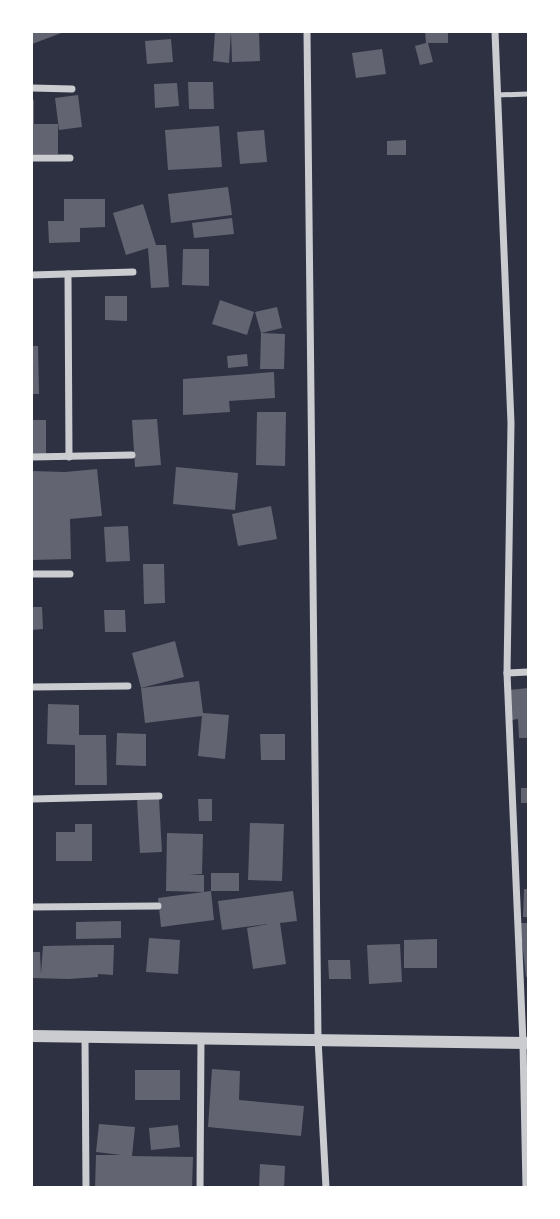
<svg xmlns="http://www.w3.org/2000/svg" width="560" height="1219" viewBox="0 0 560 1219" font-family="Karla,sans-serif">
<style>
.building{fill:#626471}
.lines{fill:none;stroke-linecap:round;stroke-linejoin:round}
.service{stroke:#caccd0;stroke-width:5}
.minor{stroke:#caccd0;stroke-width:7}
.tertiary{stroke:#caccd0;stroke-width:12}
</style>
<rect width="100%" height="100%" fill="#2d3142"/>
<!-- building -->
<g class="building">
<path d="M32 32H64L32 44Z"/>
<path d="M215 32H231L229 63 213 61Z"/>
<path d="M231 32H259L260 61 232 62Z"/>
<path d="M425 32H448V43H428L433 62 420 65 415 46 426 43Z"/>
<path d="M171 39 173 62 147 64 145 41Z"/>
<path d="M382 49 386 74 356 78 352 53Z"/>
<path d="M188 82H213L214 109H189Z"/>
<path d="M177 83 179 106 155 108 154 84Z"/>
<path d="M78 95 82 127 59 130 55 98Z"/>
<path d="M32 100H34V124H58V154H32Z"/>
<path d="M219 126 222 167 168 170 165 130Z"/>
<path d="M264 130 267 162 240 164 237 132Z"/>
<path d="M406 140V155H387V141Z"/>
<path d="M228 187 232 215 171 223 168 194Z"/>
<path d="M64 199H105V227L80 228V242L49 243 48 221H64Z"/>
<path d="M143 204 156 245H166L169 287 151 288 148 248 126 255 113 213Z"/>
<path d="M232 218 234 234 194 238 192 223Z"/>
<path d="M183 249H209V286L182 285Z"/>
<path d="M105 296H127V321L105 320Z"/>
<path d="M220 300 254 312 247 335 212 324Z"/>
<path d="M277 307 282 328 261 333 255 312Z"/>
<path d="M261 333 285 334 284 369H260Z"/>
<path d="M32 346H38L39 394H32Z"/>
<path d="M247 354 248 366 228 368 227 356Z"/>
<path d="M274 372 275 398 229 401 230 412 183 415V379Z"/>
<path d="M257 412H286L285 466 256 465Z"/>
<path d="M157 419 161 465 135 467 132 420Z"/>
<rect x="32" y="420" width="14" height="36"/>
<path d="M176 467 238 473 235 510 173 504Z"/>
<path d="M97 469 102 516 70 519 71 559 32 560V471L65 472Z"/>
<path d="M271 506 277 539 238 546 232 514Z"/>
<path d="M128 526 130 561 106 562 104 527Z"/>
<path d="M143 564H164L165 603 144 604Z"/>
<path d="M32 607H42L43 629 32 630Z"/>
<path d="M104 610H125L126 632H105Z"/>
<path d="M175 641 184 677 141 688 132 653Z"/>
<path d="M199 681 203 713 229 715 225 759 198 756 202 716 145 723 141 688Z"/>
<path d="M528 688V738H519L518 719 512 720 509 690Z"/>
<path d="M48 704 79 705V735H106L107 785H75V745L47 744Z"/>
<path d="M117 733 146 734V766L116 765Z"/>
<path d="M260 734H285V760H261Z"/>
<rect x="521" y="788" width="7" height="15"/>
<path d="M159 799 162 852 140 853 137 800Z"/>
<path d="M198 799H212V821H199Z"/>
<path d="M250 823 284 824 282 881 248 880Z"/>
<path d="M75 824H92V861H56V832H75Z"/>
<path d="M167 833 203 834 202 874 189 875H204V892L166 891Z"/>
<rect x="211" y="873" width="28" height="18"/>
<path d="M524 889H528V917H523Z"/>
<path d="M211 891 214 920 161 927 158 898Z"/>
<path d="M293 891 297 921 280 923 286 964 253 969 247 928 268 924 222 930 218 901Z"/>
<path d="M121 921V938L76 939V922Z"/>
<path d="M520 923H528V977H526Z"/>
<path d="M149 938 180 940 178 974 146 972Z"/>
<path d="M437 939V968H404V940Z"/>
<path d="M400 944 402 982 369 984 367 945Z"/>
<path d="M95 945H114L113 975 98 974V977L68 979 32 978V952H40L41 974 43 946Z"/>
<path d="M328 960H350L351 979H329Z"/>
<path d="M212 1069 240 1071 239 1100 304 1106 301 1136 208 1127Z"/>
<rect x="135" y="1070" width="45" height="30"/>
<path d="M99 1124 135 1127 132 1156 193 1157 192 1188H95L96 1155H121L96 1152Z"/>
<path d="M178 1125 180 1147 151 1150 149 1128Z"/>
<path d="M260 1164 285 1166 284 1188H259Z"/>
</g>
<g class="lines">
<!-- service -->
<path class="service" d="M497 95 528 94"/>
<!-- minor -->
<g class="minor">
<path d="M307 32 318 1039 326 1188"/>
<path d="M495 32 511 423 507 673 523 1043 526 1188"/>
<path d="M32 88 72 89"/>
<path d="M32 158H70"/>
<path d="M68 274 69 457"/>
<path d="M32 275 133 272"/>
<path d="M32 457 132 455"/>
<path d="M32 574H70"/>
<path d="M507 673 528 672"/>
<path d="M32 687 128 686"/>
<path d="M32 799 159 796"/>
<path d="M32 907 158 906"/>
<path d="M85 1038 86 1188"/>
<path d="M200 1188 201 1038"/>
</g>
<!-- tertiary -->
<path class="tertiary" d="M32 1036 528 1043"/>
</g>
<!-- border -->
<rect width="560" height="1219" fill="none" stroke="#ffffff" stroke-width="66"/>
</svg>
